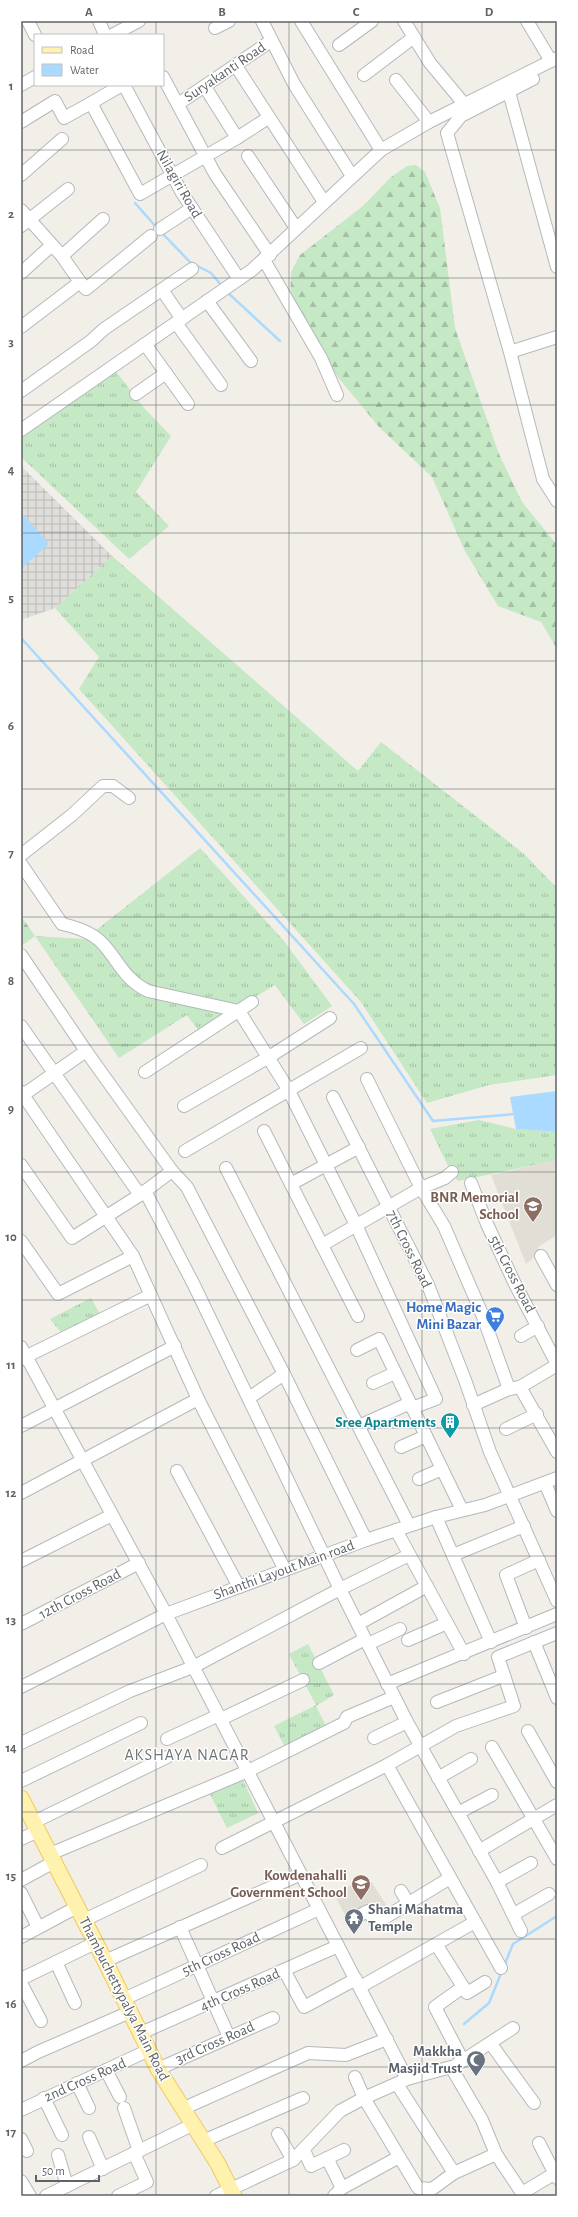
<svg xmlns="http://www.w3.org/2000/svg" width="578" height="2217" viewBox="0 0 578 2217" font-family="'Alegreya Sans',sans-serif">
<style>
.industrial{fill:url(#industrial-grid)}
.education{fill:#e1ded6}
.grass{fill:url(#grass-tufts)}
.forest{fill:url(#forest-firs)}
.water{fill:#aadaff}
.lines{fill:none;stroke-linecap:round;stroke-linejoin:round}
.stream{stroke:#aadaff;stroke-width:2.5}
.minor-casing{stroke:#b5b8bc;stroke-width:14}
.major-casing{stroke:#f2c960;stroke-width:17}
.minor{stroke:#fff;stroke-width:12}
.major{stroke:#fff2af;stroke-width:15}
.grid{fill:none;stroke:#5f6368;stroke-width:1;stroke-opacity:0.55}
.labels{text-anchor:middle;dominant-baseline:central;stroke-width:3;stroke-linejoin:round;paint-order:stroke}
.street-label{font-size:15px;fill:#5f6368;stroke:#fff}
.education-label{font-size:15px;font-weight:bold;fill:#785e54;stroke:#fff;text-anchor:end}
.shop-label{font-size:15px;font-weight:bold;fill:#366cbe;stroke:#fff;text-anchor:end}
.culture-label{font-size:15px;font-weight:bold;fill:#0d838f;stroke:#fff;text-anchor:end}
.worship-label{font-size:15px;font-weight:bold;fill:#5b616d;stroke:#fff;text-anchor:start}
.neighbourhood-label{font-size:16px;letter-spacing:1px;fill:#70757a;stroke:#fff}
.neatline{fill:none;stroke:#5f6368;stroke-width:1.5}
.grid-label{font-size:13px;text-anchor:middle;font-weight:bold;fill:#5f6368}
</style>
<defs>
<pattern id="industrial-grid" width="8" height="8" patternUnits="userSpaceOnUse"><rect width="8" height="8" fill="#e0deda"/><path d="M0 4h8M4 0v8" fill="none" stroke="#b9b8b5"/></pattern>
<pattern id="grass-tufts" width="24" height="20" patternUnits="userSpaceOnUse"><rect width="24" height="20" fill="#c5e8c5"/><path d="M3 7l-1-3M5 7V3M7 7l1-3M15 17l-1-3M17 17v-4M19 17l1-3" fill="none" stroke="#a3c0a4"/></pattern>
<pattern id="forest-firs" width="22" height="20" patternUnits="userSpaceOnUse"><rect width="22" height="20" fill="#c5e8c5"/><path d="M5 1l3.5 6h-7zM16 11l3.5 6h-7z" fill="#a3c0a4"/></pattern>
</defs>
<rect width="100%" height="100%" fill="#f1efe8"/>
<!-- industrial -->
<path class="industrial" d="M21 466 112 556 55 608 21 620Z"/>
<!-- education -->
<g class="education">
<path d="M557 1160V1235L538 1247 540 1252 526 1264 491 1175Z"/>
<path d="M368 1877 393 1915 377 1924 366 1908 347 1919 334 1894Z"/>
</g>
<!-- grass -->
<g class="grass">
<path d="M115 370 144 408 171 436 136 492 169 526 129 559 21 457V436Z"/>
<path d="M112 556 358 771 381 742 523 853 557 888V1075L489 1085 427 1103 361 1002 79 689 99 657 55 608Z"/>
<path d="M200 848 284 941 332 1006 304 1024 275 985 199 1031 187 1015 119 1058 35 936 85 939Z"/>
<path d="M479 1120 516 1129 557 1132V1160L458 1181 450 1170 430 1129Z"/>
<path d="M91 1298 101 1316 63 1335 50 1319Z"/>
<path d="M308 1644 334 1695 316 1706 326 1726 285 1747 274 1726 316 1705 289 1654Z"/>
<path d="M243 1780 258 1813 227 1828 210 1794Z"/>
</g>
<!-- forest -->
<g class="forest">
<path d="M416 165 425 172 440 208 455 328 499 454 522 502 557 545V649L541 622 498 606 465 551 432 477 379 427 328 365 290 309 291 272 300 255 363 206 391 177 407 166Z"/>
<path d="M21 916 35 936 21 946Z"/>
</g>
<!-- water -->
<g class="water">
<path d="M21 512 49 544 21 569Z"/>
<path d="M557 1091V1132L516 1129 510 1097Z"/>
</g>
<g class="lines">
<!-- stream -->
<g class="stream">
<path d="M135 203 157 228"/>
<path d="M162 233 190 262 211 273 222 286"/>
<path d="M226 291 280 341"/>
<path d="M21 638 354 1004 433 1121 515 1114"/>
<path d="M504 1966 513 1944 557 1916"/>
<path d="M464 2024 489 2003 502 1971"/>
</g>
<defs>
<g id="minor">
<path d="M28 21 35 35"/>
<path d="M99 21 105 35"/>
<path d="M262 21 294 84 352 176"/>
<path d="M301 21 381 150"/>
<path d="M404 21 430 63 465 105"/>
<path d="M527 21 551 61"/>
<path d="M215 28 229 21"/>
<path d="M112 35 139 21"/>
<path d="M339 45 372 21"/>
<path d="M236 66 324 202"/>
<path d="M364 75 414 37"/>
<path d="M163 77 215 174 270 255"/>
<path d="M533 79 461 116 447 133 510 352 543 479 557 501"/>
<path d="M396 80 429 122"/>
<path d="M21 85 35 77"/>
<path d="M122 85 91 103 140 194 237 138"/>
<path d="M124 85 182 193 239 279"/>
<path d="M205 87 237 138 268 118"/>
<path d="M509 92 557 267"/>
<path d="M178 104 271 41"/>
<path d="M21 122 55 101 64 118 91 103"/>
<path d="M248 156 296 228"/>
<path d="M21 175 62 139"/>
<path d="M21 210 62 256 80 282 21 327"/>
<path d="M21 226 68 189"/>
<path d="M160 229 192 208"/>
<path d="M62 256 103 219"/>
<path d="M264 260 321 358 337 395"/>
<path d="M21 273 52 245"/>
<path d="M80 282 86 289 151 236"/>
<path d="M162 290 182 319"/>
<path d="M207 301 251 361"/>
<path d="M176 323 221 385"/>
<path d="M145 344 188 404"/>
<path d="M510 352 557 337"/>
<path d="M21 391 91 341 104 329 192 269"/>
<path d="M136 394 166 373"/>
<path d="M21 430 252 270 381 150 429 122 557 58"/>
<path d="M21 855 72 815 103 786H113L129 798"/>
<path d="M21 864 62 924C76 927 93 933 103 944 120 963 124 979 148 991L239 1011 288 1089 356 1225 436 1399 412 1408"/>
<path d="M21 955 86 1051 172 1171 140 1195 72 1238 21 1165"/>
<path d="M21 1026 140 1195"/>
<path d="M145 1072 252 1002"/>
<path d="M367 1079 421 1188 444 1226 482 1314 509 1389"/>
<path d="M21 1092 133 1256 198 1399 285 1570"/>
<path d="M23 1095 86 1051"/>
<path d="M333 1097 428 1285 465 1380 490 1452 557 1601"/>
<path d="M184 1106 269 1057 330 1018"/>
<path d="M264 1131 358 1316"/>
<path d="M185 1151 361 1048"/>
<path d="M226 1168 409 1525"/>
<path d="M172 1171 187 1187 284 1374 366 1540"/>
<path d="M471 1183 487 1224 515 1284 557 1364"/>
<path d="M291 1184 359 1147"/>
<path d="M145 1191 194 1285 340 1589 407 1722 497 1882 521 1931"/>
<path d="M21 1241 58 1294 133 1256"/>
<path d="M322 1245 421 1188 445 1178 452 1172"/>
<path d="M541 1256 557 1285"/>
<path d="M521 1336 538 1326"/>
<path d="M21 1347 166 1614 407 2079"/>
<path d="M357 1350 379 1339 462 1510"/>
<path d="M21 1359 151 1295"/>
<path d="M373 1383 395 1373"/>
<path d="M520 1387 557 1452"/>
<path d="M249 1398 284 1374"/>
<path d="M473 1405 509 1389 520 1387 557 1365"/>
<path d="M21 1426 175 1346"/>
<path d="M359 1426 410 1403"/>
<path d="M506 1429 537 1414"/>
<path d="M401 1447 426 1436"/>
<path d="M177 1471 239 1587"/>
<path d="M419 1479 442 1469"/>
<path d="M545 1483 557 1511"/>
<path d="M21 1493 198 1399"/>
<path d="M436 1517 491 1642"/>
<path d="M396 1530 464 1654"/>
<path d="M453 1555 524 1526"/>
<path d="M21 1561 112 1515"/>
<path d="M21 1624 139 1563"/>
<path d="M358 1624 427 1586"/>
<path d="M526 1628 506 1575 539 1560"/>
<path d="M408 1640 447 1623"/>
<path d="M534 1642 557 1698"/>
<path d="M368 1644 400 1629"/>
<path d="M319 1663 365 1639"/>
<path d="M387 1684 557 1614"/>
<path d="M21 1687 166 1614 366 1540 436 1517 485 1505 557 1478"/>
<path d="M437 1702 503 1676"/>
<path d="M221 1719 303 1680"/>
<path d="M528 1731 557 1782"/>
<path d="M374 1738 407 1722"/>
<path d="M167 1739 219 1715"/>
<path d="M21 1743 130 1691 193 1667 340 1589 409 1555"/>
<path d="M492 1747 557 1859"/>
<path d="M387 1765 501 1968"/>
<path d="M438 1778 471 1759"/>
<path d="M21 1781 141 1723"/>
<path d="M458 1813 492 1795"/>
<path d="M34 1822 167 1757"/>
<path d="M21 1839 38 1831"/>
<path d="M222 1848 387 1765 456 1726 514 1706 498 1657 557 1633"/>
<path d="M479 1851 557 1805"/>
<path d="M50 1854 248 1771 344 1723 347 1717 394 1697"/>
<path d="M21 1880 54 1862"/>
<path d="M497 1882 531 1863"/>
<path d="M401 1891 408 1903"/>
<path d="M21 1893 38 1927"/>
<path d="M362 1914 368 1911 376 1923 450 1878"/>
<path d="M514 1914 549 1894"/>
<path d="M84 1920 201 1865"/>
<path d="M180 1927 229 2037"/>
<path d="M21 1937 77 1907"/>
<path d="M436 1944 467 1993 485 1982"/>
<path d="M105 1961 301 1874"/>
<path d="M56 1962 75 2003"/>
<path d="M284 1970 304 2007 356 1979"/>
<path d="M21 1979 95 1943"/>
<path d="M21 1983 41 2021"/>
<path d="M360 1987 475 1922"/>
<path d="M124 1999 319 1909"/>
<path d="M141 2033 338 1946"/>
<path d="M491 2044 534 2103"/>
<path d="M21 2061 38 2052 130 2012"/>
<path d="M463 2061 435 2007 463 1987"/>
<path d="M456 2065 513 2028"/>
<path d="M158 2069 273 2018"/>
<path d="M106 2070 120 2097"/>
<path d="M77 2083 89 2108"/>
<path d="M397 2084 454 2173"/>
<path d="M44 2098 62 2135"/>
<path d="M124 2108 139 2151"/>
<path d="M182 2109 308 2053 346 2055 387 2039"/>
<path d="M21 2110 149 2050"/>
<path d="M278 2134 293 2160"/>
<path d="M89 2137 103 2169"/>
<path d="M21 2139 27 2151"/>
<path d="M203 2141 303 2098"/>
<path d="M539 2143 557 2178"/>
<path d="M304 2150 311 2166 344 2150"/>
<path d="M496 2154 454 2173 432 2189 418 2188 364 2098 407 2079 451 2067 482 2120 496 2154 524 2196"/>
<path d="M58 2155 67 2186"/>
<path d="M327 2158 342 2188"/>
<path d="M21 2181 30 2196"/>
<path d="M522 2193 557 2172"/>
<path d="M46 2196 192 2125"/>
<path d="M118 2196 147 2182 134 2153"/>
<path d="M216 2196 293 2160 340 2111 364 2098 355 2077"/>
<path d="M334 2196 342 2188 399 2157"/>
</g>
<path id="major" d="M21 1798 105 1961 158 2069 218 2164 234 2196"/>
</defs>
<!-- minor casing -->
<use href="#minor" class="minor-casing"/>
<!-- major casing -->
<use href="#major" class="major-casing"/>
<!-- minor -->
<use href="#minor" class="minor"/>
<!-- major -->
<use href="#major" class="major"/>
</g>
<!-- grid -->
<path class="grid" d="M156 21V35M289 21V2196M422 21V2196M156 85V2196M21 150H557M21 278H557M21 405H557M21 533H557M21 661H557M21 789H557M21 917H557M21 1045H557M21 1172H557M21 1300H557M21 1428H557M21 1556H557M21 1684H557M21 1812H557M21 1939H557M21 2067H557"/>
<!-- icons -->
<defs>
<symbol id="school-pin" viewBox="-11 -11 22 30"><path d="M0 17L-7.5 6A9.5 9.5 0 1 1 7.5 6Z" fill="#8d6e63" stroke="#fff"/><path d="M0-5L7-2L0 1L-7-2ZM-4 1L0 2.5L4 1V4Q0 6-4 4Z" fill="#fff"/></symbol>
<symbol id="supermarket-pin" viewBox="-11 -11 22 30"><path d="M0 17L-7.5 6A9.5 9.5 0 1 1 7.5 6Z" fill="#3f7fe0" stroke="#fff"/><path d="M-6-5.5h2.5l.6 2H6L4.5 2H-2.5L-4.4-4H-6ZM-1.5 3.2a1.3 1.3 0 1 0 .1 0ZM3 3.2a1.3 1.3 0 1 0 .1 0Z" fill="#fff"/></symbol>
<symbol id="building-pin" viewBox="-11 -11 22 30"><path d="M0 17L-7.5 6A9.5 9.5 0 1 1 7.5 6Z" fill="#0f9aa8" stroke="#fff"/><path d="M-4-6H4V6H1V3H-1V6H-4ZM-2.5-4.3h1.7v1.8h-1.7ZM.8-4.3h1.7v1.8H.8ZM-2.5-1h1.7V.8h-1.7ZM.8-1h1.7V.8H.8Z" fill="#fff"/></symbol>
<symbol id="temple-pin" viewBox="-11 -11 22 30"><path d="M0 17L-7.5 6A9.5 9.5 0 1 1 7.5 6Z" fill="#6b7280" stroke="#fff"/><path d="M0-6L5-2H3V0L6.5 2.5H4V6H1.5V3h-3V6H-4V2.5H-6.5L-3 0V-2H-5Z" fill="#fff"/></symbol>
<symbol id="mosque-pin" viewBox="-11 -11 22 30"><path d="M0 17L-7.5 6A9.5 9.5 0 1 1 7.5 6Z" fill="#6b7280" stroke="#fff"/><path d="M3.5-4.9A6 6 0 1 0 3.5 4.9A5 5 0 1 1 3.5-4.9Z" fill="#fff"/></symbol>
</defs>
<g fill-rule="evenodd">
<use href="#school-pin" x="522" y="1195" width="22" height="30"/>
<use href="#supermarket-pin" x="484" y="1305" width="22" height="30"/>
<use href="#building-pin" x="439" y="1411" width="22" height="30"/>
<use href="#school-pin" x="350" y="1873" width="22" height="30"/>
<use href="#temple-pin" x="343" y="1907" width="22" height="30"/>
<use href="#mosque-pin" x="465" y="2049" width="22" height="30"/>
</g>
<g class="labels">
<!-- street labels -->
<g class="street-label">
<text transform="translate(225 72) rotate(-34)">Suryakanti Road</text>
<text transform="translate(179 184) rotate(60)">Nilagiri Road</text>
<text transform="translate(409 1249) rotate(64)">7th Cross Road</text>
<text transform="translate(512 1274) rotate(63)">5th Cross Road</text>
<text transform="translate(284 1570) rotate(-20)">Shanthi Layout Main road</text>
<text transform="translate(80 1594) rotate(-28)">12th Cross Road</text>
<text transform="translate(221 1954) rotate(-25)">5th Cross Road</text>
<text transform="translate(240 1990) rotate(-24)">4th Cross Road</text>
<text transform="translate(124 1999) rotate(63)">Thambuchettypalya Main Road</text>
<text transform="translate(215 2043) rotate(-24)">3rd Cross Road</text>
<text transform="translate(85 2080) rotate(-24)">2nd Cross Road</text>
</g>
<!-- education labels -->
<g class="education-label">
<text x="519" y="1197">BNR Memorial<tspan x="519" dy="17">School</tspan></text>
<text x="347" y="1875">Kowdenahalli<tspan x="347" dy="17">Government School</tspan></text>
</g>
<!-- shop labels -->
<g class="shop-label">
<text x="481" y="1307">Home Magic<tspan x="481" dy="17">Mini Bazar</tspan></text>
</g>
<!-- culture labels -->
<g class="culture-label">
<text x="436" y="1422">Sree Apartments</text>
</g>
<!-- worship labels -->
<g class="worship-label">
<text x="368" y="1909">Shani Mahatma<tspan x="368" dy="17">Temple</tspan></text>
<text x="462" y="2051" text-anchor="end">Makkha<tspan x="462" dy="17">Masjid Trust</tspan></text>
</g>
<!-- neighbourhood labels -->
<g class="neighbourhood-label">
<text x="187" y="1755">AKSHAYA NAGAR</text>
</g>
</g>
<!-- border -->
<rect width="578" height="2217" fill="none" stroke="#ffffff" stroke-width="44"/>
<!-- legend -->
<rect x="34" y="34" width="130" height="52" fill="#ffffff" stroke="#bfc1c3"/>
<rect x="42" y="47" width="20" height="6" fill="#fff2af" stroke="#bfc1c3"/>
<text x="70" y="54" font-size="12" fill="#5f6368">Road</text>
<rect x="42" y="64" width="20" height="12" fill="#aadaff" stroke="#bfc1c3"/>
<text x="70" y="74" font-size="12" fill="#5f6368">Water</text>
<!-- scale -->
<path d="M36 2175v6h63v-6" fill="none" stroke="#5f6368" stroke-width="2"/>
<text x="42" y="2175" font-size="12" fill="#5f6368" stroke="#ffffff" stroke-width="3" paint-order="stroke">50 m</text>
<rect x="22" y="22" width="534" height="2173" class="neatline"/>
<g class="grid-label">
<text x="89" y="16">A</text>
<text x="222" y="16">B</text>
<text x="356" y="16">C</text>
<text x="489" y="16">D</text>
<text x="11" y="90">1</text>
<text x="11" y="218">2</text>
<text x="11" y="346">3</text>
<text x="11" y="474">4</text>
<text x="11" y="602">5</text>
<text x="11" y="730">6</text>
<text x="11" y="857">7</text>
<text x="11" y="985">8</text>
<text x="11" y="1113">9</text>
<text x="11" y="1241">10</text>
<text x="11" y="1369">11</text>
<text x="11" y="1497">12</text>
<text x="11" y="1624">13</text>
<text x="11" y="1752">14</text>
<text x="11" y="1880">15</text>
<text x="11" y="2008">16</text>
<text x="11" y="2136">17</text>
</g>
</svg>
